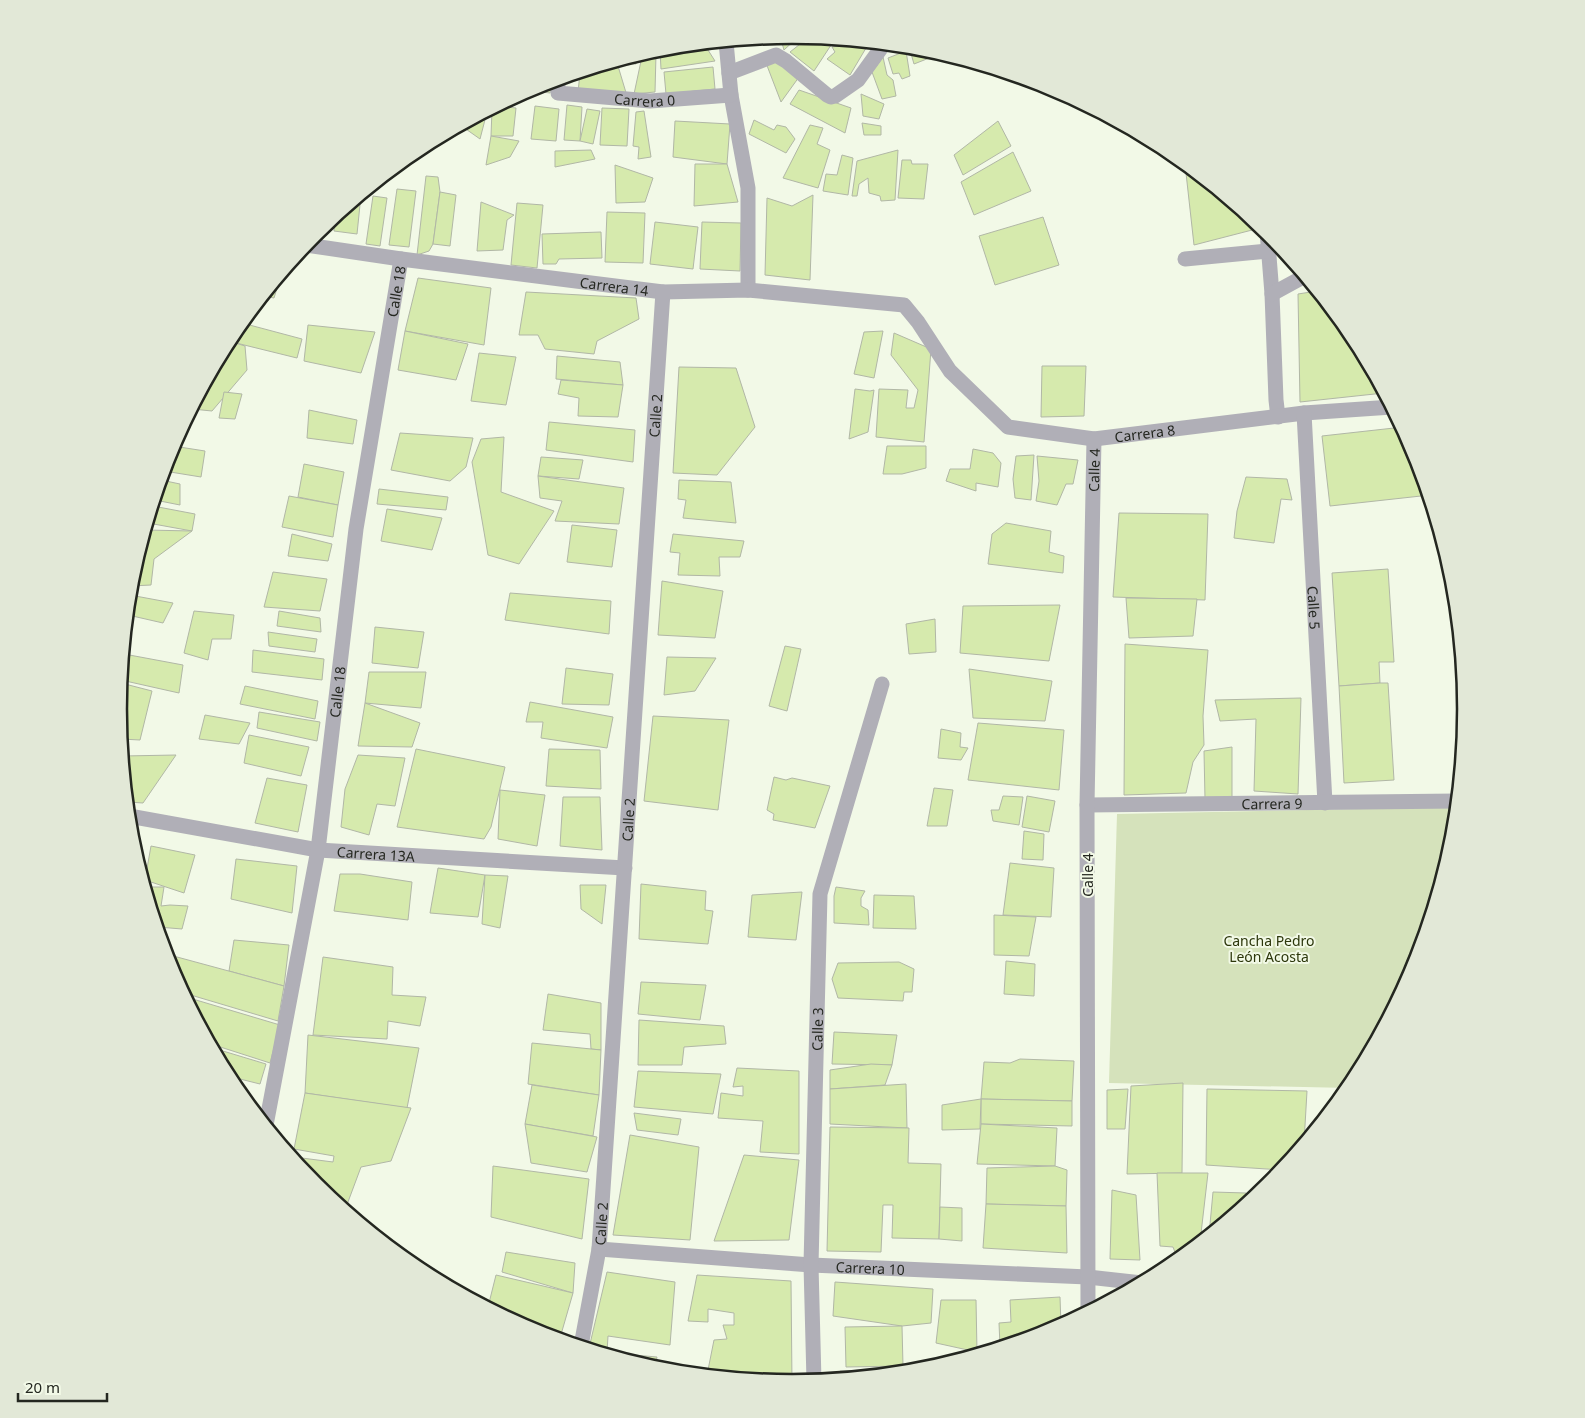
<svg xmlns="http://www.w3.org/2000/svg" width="1585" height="1418" viewBox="0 0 1585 1418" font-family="'Noto Sans',sans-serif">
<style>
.green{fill:#d5e2bb}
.building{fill:#d6eaad;stroke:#b1b7a6}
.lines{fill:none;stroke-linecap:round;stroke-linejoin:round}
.minor{stroke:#b0afb7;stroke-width:15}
.labels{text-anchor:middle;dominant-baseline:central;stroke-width:4;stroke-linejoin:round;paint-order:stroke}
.street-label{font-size:14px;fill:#242720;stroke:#f2f9e7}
.park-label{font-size:14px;fill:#2c370b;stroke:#f2f9e7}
.rim{fill:none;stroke:#242720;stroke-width:2.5}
</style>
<rect width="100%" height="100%" fill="#f2f9e7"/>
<!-- green -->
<path class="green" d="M1457 807 1453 841 1415 967 1349 1088 1109 1083 1117 814Z"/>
<!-- building -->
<g class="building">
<path d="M793 35 799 36 784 50 780 36Z"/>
<path d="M809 37 835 39 814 71 790 52Z"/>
<path d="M847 40 869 43 850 75 827 59 835 52 832 47 839 46Z"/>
<path d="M918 47 924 48 942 53 914 64 910 50Z"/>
<path d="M708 50 715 61 661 69 660 51Z"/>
<path d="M906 51 910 76 902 79 899 73 893 74 888 58Z"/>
<path d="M656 54 655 92 634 94 641 61Z"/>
<path d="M637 55 636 64 615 62Z"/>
<path d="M883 57 887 75 893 80 896 96 882 99 872 72Z"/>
<path d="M775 58 799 77 781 102 766 63Z"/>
<path d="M605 65 618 66 627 96 578 92 580 73Z"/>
<path d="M713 67 715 89 666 94 664 72Z"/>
<path d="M552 81 550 93 527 90 535 86Z"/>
<path d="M799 90 851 108 845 133 790 104Z"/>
<path d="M861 94 884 104 879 119 863 116Z"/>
<path d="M567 105 582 107 580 141 564 140Z"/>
<path d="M498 106 516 108 513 136H491L492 109Z"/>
<path d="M535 106 559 109 556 141 531 139Z"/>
<path d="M602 108 629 109 627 146 600 145Z"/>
<path d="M587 109 600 111 593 144 580 141Z"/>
<path d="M644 111 651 157 638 159 639 147 633 146 636 112Z"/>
<path d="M487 112 480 139 463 127V124Z"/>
<path d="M754 120 774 130 777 125 786 127 795 139 786 153 749 134Z"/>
<path d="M675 121 730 124 727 164 673 157Z"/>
<path d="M998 121 1011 146 963 175 954 155Z"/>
<path d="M862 123 881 126V135H864Z"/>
<path d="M810 125 823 128 817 144 830 150 818 188 783 178Z"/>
<path d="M491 136 519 141 510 157 486 165Z"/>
<path d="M591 150 595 159 555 167V151Z"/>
<path d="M898 150 895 200 881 201 880 196 869 193 868 178 859 184 857 196H852L857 161Z"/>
<path d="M1013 152 1031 191 974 215 961 182Z"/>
<path d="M842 155 853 158 848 195 823 191 826 174 837 175Z"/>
<path d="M902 160H911L912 164H928L924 199 898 198Z"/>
<path d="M695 164H727L738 202 694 206Z"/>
<path d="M1185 164 1255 221 1256 229 1194 245Z"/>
<path d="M615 165 653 178 645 202 616 203Z"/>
<path d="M426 176 438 177 440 192 433 244 429 251 417 255Z"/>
<path d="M397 189 416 191 409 247 389 245Z"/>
<path d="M440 192 456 195 450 246 433 244Z"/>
<path d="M361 195 357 234 334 231 335 217Z"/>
<path d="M813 195 810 280 765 275 767 198 792 206Z"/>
<path d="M373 196 387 198 380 246 366 244Z"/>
<path d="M481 202 514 215 507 220 503 250 477 251Z"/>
<path d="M517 203 543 205 537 268 511 265Z"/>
<path d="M607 212 645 213 643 263 605 262Z"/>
<path d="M1043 217 1059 265 995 285 979 236Z"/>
<path d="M655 222 698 227 693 269 650 264Z"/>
<path d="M702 222 741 223 740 271 700 269Z"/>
<path d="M601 232 602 258 559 259 556 264H543L542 234Z"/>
<path d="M281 275 274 298 264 296Z"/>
<path d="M418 278 491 288 484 345 405 331Z"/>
<path d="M1317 291 1353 335 1384 393 1300 402 1298 294Z"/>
<path d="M526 292 636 298 639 319 597 341 594 354 545 349 538 335H519Z"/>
<path d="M242 323 302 339 297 358 228 341Z"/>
<path d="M308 325 375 332 361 373 304 361Z"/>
<path d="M405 331 468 344 456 380 398 370Z"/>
<path d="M883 331 874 378 854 374 864 332Z"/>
<path d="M894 333 931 349 924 442 876 437 879 389 908 390 906 408H914L918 390 891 355Z"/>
<path d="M229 341 245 346 247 370 212 411 192 409Z"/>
<path d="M479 353 516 357 506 405 471 401Z"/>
<path d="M557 356 620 362 623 385 556 379Z"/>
<path d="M1042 366H1086L1084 416 1041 417Z"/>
<path d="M679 367 736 368 755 427 717 475 673 473Z"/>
<path d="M561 380 623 385 618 417 578 416 579 398 558 394Z"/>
<path d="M855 389 870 391 874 390 868 432 849 439Z"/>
<path d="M224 392 242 394 235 419 219 418Z"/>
<path d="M309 410 357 420 353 444 307 438Z"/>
<path d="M187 418 179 447 173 446Z"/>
<path d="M549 422 635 430 633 462 546 450Z"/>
<path d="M1403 427 1416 455 1421 496 1330 506 1322 436Z"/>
<path d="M400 433 473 438 466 467 450 481 391 470Z"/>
<path d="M504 437 501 492 554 511 519 564 488 555 472 462 481 439Z"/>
<path d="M173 446 205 451 201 477 164 471Z"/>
<path d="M887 446H926V468L902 474H883Z"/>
<path d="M973 449 993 453 1001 463 998 487 976 483V491L946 481 950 469H970Z"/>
<path d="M1034 455 1031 500 1015 498 1013 479 1016 456Z"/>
<path d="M1037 456 1078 460 1073 484H1066L1057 505 1036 501 1039 481Z"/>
<path d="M541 457 583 460 579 479 538 476Z"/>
<path d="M304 464 344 472 338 505 298 497Z"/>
<path d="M538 476 624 488 619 524 555 521 562 501 540 498Z"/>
<path d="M1246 477 1287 479 1292 500 1281 499 1274 543 1234 538 1237 511Z"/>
<path d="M161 480 180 484V505L155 500Z"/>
<path d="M679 480 731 482 736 523 683 518 686 500 678 499Z"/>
<path d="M379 489 448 497 446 510 377 504Z"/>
<path d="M289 496 338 505 333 537 282 527Z"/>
<path d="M153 506 195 514 192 531 148 523Z"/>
<path d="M387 509 442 518 432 550 381 541Z"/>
<path d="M1119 513 1208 514 1205 600 1113 597Z"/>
<path d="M1006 523 1051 531 1049 552 1064 556 1063 573 988 564 992 534Z"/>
<path d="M572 525 617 530 612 567 567 562Z"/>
<path d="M146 530 192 531 154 559 151 585 131 586 132 577Z"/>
<path d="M292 534 332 544 328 561 288 556Z"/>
<path d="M673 534 744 541 740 557H719L720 576 678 575 680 553 670 552Z"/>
<path d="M1388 569 1394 662H1379L1380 683 1339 686 1332 573Z"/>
<path d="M273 572 327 579 320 611 264 607Z"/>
<path d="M662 581 723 591 715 638 658 635Z"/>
<path d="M510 593 611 601 609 634 505 620Z"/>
<path d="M130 595 173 603 163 623 128 615Z"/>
<path d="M1126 598 1197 599 1193 636 1129 638Z"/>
<path d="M1060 605 1049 661 960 653 963 606Z"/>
<path d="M194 611 234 615 231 639H212L208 660 184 653Z"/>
<path d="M279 611 320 618 321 632 277 626Z"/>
<path d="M935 619 936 652 909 654 906 624Z"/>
<path d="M375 627 424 632 418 668 372 663Z"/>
<path d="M268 632 317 639 315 652 269 646Z"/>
<path d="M1125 644 1208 650 1203 716 1204 745 1193 762 1186 793 1124 795Z"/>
<path d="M785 646 801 649 787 711 769 706Z"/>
<path d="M253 650 324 659 322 680 252 672Z"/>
<path d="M124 654 183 665 179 693 121 680Z"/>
<path d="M667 657 716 658 695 691 664 695Z"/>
<path d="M566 668 613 674 609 705 562 704Z"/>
<path d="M969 669 1052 681 1045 721 973 718Z"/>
<path d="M369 672H426L421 708 365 703Z"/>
<path d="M121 683 152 691 140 740 121 739 119 709Z"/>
<path d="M1380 683H1388L1394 780 1344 783 1339 686Z"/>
<path d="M245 686 318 701 315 719 240 704Z"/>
<path d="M1301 698 1298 794 1254 791 1256 719 1220 721 1215 700Z"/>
<path d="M530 702 613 717 607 748 541 738 543 722H526Z"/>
<path d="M365 703 420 723 412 747 358 746Z"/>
<path d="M259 712 320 722 317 741 257 728Z"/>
<path d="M205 715 250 723 239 744 199 739Z"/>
<path d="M653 716 729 720 718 810 644 801Z"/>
<path d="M978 723 1064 730 1059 790 968 780Z"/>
<path d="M941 729 961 733 960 747 968 748 961 760 938 758Z"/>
<path d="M249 735 309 747 301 776 244 763Z"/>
<path d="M1232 747V797L1205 799 1204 751Z"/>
<path d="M416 749 505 767 491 827 484 839 397 827Z"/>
<path d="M549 749 600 750 601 789 546 786Z"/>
<path d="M176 755 143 803 128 802 123 756Z"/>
<path d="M358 755 405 758 395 806 377 804 369 835 341 827 345 789Z"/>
<path d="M774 777 786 780 792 778 830 786 815 828 773 820 774 814 767 810Z"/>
<path d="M267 778 307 785 298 832 255 823Z"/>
<path d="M934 788 953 790 947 826H927Z"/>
<path d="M500 790 545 795 537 846 498 839Z"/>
<path d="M1003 796 1023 797 1019 825 993 821 991 810H999Z"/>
<path d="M1027 796 1055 801 1049 832 1022 827Z"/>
<path d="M563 797H600L602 850 560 846Z"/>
<path d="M1024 831 1044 834 1043 860 1022 859Z"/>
<path d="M151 846 195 855 184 893 145 880Z"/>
<path d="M236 859 297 866 292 913 231 899Z"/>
<path d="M1010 863 1054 868 1051 917 1003 915Z"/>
<path d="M438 868 485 875 478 917 430 913Z"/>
<path d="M340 874H360L412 882 408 920 334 911Z"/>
<path d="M485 875 508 876 500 928 482 924Z"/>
<path d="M641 884 706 891 705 910 713 911 708 944 639 939Z"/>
<path d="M580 885H606L602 924 581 909Z"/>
<path d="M145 887H164L161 906 170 905 188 906 182 929 158 927Z"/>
<path d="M836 887 865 891 861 898V906L868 910 869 925 834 923V896Z"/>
<path d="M802 892 796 940 748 937 752 895Z"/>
<path d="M874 895 914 896 916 929 873 928Z"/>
<path d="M994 915 1036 917 1029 956 994 955Z"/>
<path d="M234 940 289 945 284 986 229 971Z"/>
<path d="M166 954 284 986 278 1021 184 993 170 967Z"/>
<path d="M323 957 393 967 392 995 426 997 420 1026 388 1021 387 1039 313 1035Z"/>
<path d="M1006 961 1035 964 1034 996 1004 994Z"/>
<path d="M899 962 914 969 912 992H904L903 1001 838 998 832 979 838 963Z"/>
<path d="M641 982 706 985 700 1020 638 1014Z"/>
<path d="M548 994 601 1003V1050L591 1049 590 1034 543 1030Z"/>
<path d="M186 997 280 1025 270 1063 211 1044Z"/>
<path d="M639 1020 724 1026 726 1044 684 1047 682 1065H638Z"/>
<path d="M834 1032 897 1035 892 1065 832 1064Z"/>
<path d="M308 1035 419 1048 407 1108 305 1093Z"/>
<path d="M532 1043 601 1050 599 1095 528 1084Z"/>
<path d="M213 1048 266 1064 260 1084 228 1076Z"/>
<path d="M1020 1059 1074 1061 1072 1101 981 1099 984 1062 1010 1063Z"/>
<path d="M871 1064 892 1065 885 1085 830 1089V1070Z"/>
<path d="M737 1068 799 1071V1154L760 1152 763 1121 718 1118 721 1093 743 1096V1086L733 1087Z"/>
<path d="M638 1071 721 1074 713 1114 634 1107Z"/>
<path d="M1183 1083 1182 1173 1127 1174 1131 1086Z"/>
<path d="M906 1084 907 1128 830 1124V1089Z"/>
<path d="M532 1085 599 1095 593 1136 525 1124Z"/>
<path d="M1128 1089 1125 1129H1107V1090Z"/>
<path d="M1207 1089 1307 1091 1304 1143 1282 1170 1206 1165Z"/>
<path d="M305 1093 411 1108 391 1161 361 1167 345 1210 316 1185 294 1159V1157L333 1162 334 1156 294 1149Z"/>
<path d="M981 1099 1072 1101V1126L981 1124Z"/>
<path d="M981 1099 980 1129 942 1130V1105Z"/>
<path d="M634 1113 681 1119 678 1135 637 1130Z"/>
<path d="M525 1124 597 1137 587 1172 531 1163Z"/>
<path d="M981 1124 1057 1128 1055 1166 977 1164Z"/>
<path d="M830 1127 909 1128 908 1163 941 1164 939 1239 892 1238 893 1205H883L881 1252 827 1251Z"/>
<path d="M630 1135 699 1147 690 1240 613 1235Z"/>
<path d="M744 1155 799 1160 789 1240 714 1241Z"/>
<path d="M493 1166 589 1179 582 1239 491 1217Z"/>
<path d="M1055 1166 1067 1170 1066 1206 986 1204 987 1168Z"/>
<path d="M1157 1173H1208L1200 1242 1178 1260 1173 1247 1160 1246Z"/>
<path d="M1112 1190 1136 1195 1140 1260 1110 1259Z"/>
<path d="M1213 1192 1246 1193V1204L1209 1235Z"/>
<path d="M986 1204 1066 1206 1067 1253 983 1248Z"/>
<path d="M940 1207 962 1208V1241L939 1239Z"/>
<path d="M506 1252 575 1263 573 1293 502 1272Z"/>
<path d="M607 1272 675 1282 670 1345 608 1336 607 1352 589 1348Z"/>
<path d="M496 1275 573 1293 560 1338 534 1332 522 1325V1322L488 1307Z"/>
<path d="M697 1275 791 1281 792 1383 707 1375 714 1340 727 1339 723 1325H734V1313L708 1309V1322L688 1321Z"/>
<path d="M835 1282 933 1289 931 1323 902 1326 833 1316Z"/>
<path d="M1060 1297 1061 1326 1050 1332 1006 1345 1000 1346 999 1323 1011 1322 1010 1300Z"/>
<path d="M941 1300H976L977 1352 936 1343Z"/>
<path d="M902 1326 903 1366 846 1367 845 1327Z"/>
<path d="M600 1352 657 1357 655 1368Z"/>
<path d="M840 1371H917L840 1378Z"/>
</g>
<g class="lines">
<!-- minor -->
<g class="minor">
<path d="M726 42 731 95 748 188V290"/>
<path d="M729 73 776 55 786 61 827 95 831 97 835 96 858 80 884 44"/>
<path id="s1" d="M558 79V93L650 101 731 95"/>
<path d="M1267 231 1272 294 1276 400 1278 417"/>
<path id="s2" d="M306 245 401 259 663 292 748 290 904 305 918 322 950 371 1008 427 1094 439 1304 413 1392 407"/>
<path d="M1185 259 1268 251"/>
<path d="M1272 294 1305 276"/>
<path id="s3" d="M1304 413 1325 803"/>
<path id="s4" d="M1087 805 1457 801"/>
<path id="s5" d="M129 816 318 850 625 868"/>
<path id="s6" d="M266 1125 318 850 356 529 401 259"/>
<path id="s7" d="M599 1249 811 1265 1088 1277 1142 1283"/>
<path id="s8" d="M1088 1311 1087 805 1094 439"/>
<path id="s9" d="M581 1346 599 1249 663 292"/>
<path id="s10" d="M814 1381 811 1265 820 894 882 684"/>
</g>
</g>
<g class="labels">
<!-- street labels -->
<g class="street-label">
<text stroke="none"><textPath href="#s1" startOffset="101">Carrera 0</textPath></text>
<text stroke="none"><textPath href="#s2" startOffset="311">Carrera 14</textPath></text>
<text stroke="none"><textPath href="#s6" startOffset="844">Calle 18</textPath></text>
<text stroke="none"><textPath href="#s9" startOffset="934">Calle 2</textPath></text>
<text stroke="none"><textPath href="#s2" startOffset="901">Carrera 8</textPath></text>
<text stroke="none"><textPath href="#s8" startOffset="841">Calle 4</textPath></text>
<text stroke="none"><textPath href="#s3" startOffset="195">Calle 5</textPath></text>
<text stroke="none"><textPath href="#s6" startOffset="439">Calle 18</textPath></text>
<text stroke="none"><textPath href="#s4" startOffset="185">Carrera 9</textPath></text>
<text stroke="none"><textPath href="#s9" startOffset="529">Calle 2</textPath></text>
<text stroke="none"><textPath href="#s5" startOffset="250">Carrera 13A</textPath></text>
<text transform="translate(1087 875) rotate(-90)">Calle 4</text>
<text stroke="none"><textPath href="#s10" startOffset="352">Calle 3</textPath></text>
<text stroke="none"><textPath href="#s9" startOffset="124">Calle 2</textPath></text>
<text stroke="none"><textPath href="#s7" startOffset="272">Carrera 10</textPath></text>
</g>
<!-- park labels -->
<g class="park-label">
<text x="1269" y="940">Cancha Pedro<tspan x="1269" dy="16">León Acosta</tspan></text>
</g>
</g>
<!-- crop -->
<path d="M0 0H1585V1418H0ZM127 709a665 665 0 1 1 1330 0a665 665 0 1 1-1330 0Z" fill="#e2e8d7" fill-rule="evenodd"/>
<path class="rim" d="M127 709a665 665 0 1 1 1330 0a665 665 0 1 1-1330 0Z"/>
<!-- scale -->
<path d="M18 1393v8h89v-8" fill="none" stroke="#242720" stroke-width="2.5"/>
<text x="25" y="1393" font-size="15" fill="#242720" stroke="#f2f9e7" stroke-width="4" paint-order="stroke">20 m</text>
</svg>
